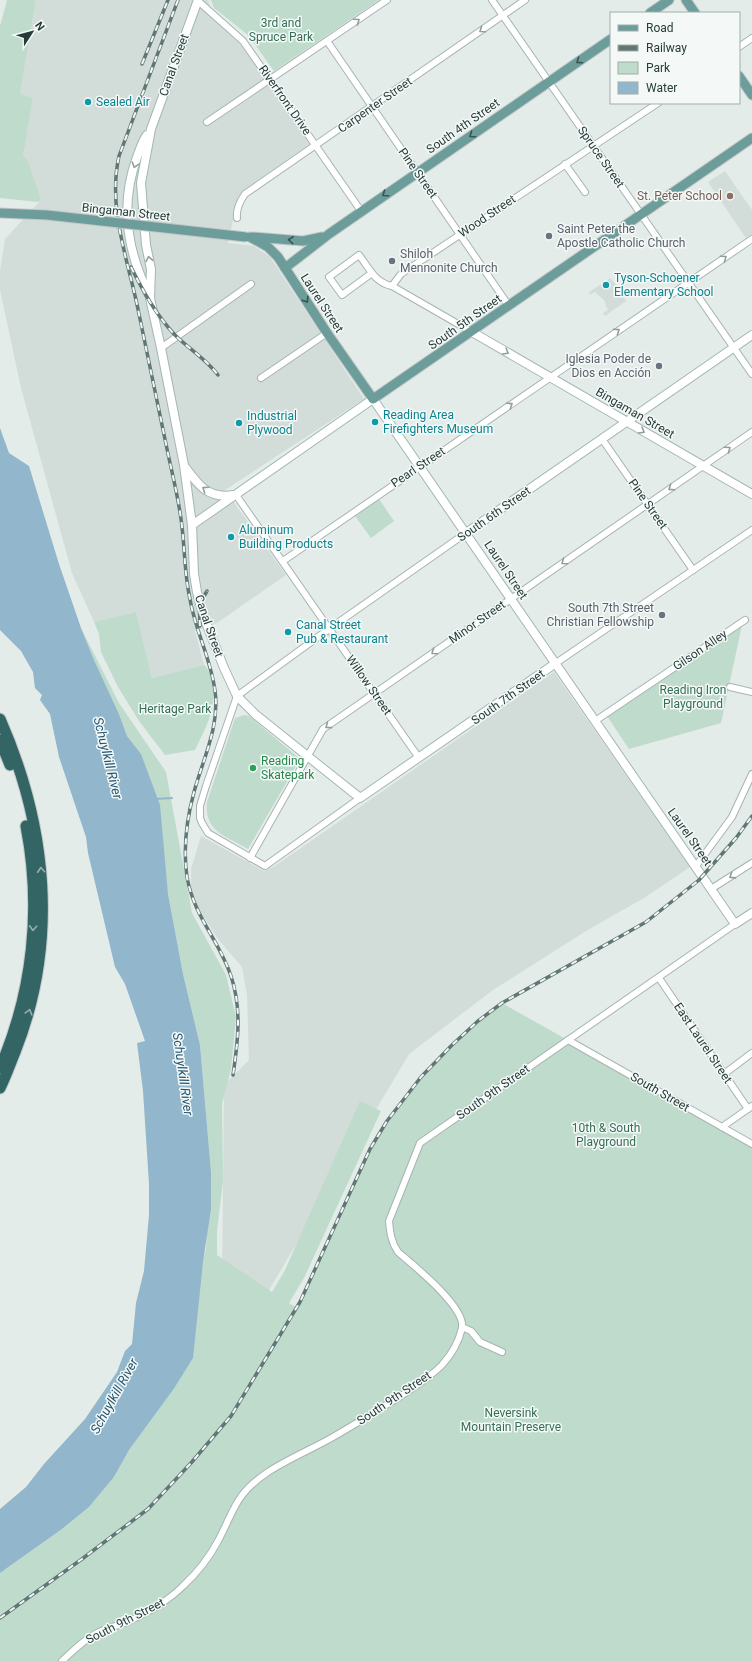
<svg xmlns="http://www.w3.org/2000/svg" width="752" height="1661" viewBox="0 0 752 1661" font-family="Roboto,sans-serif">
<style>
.built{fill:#d2dcd9}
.green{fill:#bfdbcc}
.water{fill:#92b6cb}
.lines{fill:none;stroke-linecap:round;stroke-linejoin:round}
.stream{stroke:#92b6cb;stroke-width:2}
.street-casing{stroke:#a7b4b2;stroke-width:8}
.secondary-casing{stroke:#a3b7b4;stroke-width:10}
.primary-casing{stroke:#c2c8c8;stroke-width:11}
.highway-casing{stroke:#c2c8c8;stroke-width:13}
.street{stroke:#fff;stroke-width:6}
.secondary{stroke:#fff;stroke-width:8}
.primary{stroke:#6d9d9a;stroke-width:9}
.highway{stroke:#346565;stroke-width:11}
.rail-casing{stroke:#607776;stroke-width:3.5}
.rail{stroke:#f4f9f7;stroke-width:2;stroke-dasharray:6;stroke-linecap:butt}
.primary-bridge-casing{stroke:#c2c8c8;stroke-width:11;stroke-linecap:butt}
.primary-bridge{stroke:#6d9d9a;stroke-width:9}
.oneway{stroke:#929e9c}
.oneway2{stroke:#375452}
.oneway3{stroke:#94afae}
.culture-dot{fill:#0f9aa8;stroke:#f4f9f7;stroke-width:1.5}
.education-dot{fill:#8d6e63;stroke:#f4f9f7;stroke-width:1.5}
.worship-dot{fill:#6b7280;stroke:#f4f9f7;stroke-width:1.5}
.leisure-dot{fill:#2e9e5b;stroke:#f4f9f7;stroke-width:1.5}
.labels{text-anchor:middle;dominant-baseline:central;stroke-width:3;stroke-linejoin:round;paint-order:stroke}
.park-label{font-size:12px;fill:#346e57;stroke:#f4f9f7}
.street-label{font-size:12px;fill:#253c3a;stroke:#f4f9f7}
.culture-label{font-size:12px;fill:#0d838f;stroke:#f4f9f7;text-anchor:start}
.education-label{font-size:12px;fill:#785e54;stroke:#f4f9f7;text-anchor:end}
.worship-label{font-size:12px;fill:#5b616d;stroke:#f4f9f7;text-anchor:start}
.leisure-label{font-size:12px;fill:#27864d;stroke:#f4f9f7;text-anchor:start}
.water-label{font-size:13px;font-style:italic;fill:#255572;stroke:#f4f9f7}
</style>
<rect width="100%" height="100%" fill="#e4ecea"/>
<!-- built -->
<g class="built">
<path d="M36 0H208L216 22 242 46 310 145 238 197 228 243 254 246 270 257 364 399 225 490 286 575 217 623 195 631 204 665 152 678 136 612 94 622 72 573 21 388 0 290V271L5 239 41 200 23 157 33 98 20 94Z"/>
<path d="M725 171 752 210V234L746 238 708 182Z"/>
<path d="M610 278 616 285 613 288 617 296 621 293 626 301 605 316 603 313 608 310 604 300 595 292 590 295 589 292Z"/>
<path d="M554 672 690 867 644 898 586 931 493 990 409 1054 259 1307 222 1287 224 1085 249 1060 247 995 242 967 218 939 198 908 191 890V869L201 836 264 871 275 866Z"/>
</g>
<!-- green -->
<g class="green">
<path d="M7 0H36L20 94 33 98 23 157 27 159 41 200 38 202 0 198V26Z"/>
<path d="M211 0H379L274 71 248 35 214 8Z"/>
<path d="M379 499 394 521 371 538 355 516Z"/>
<path d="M136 612 152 678 204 665C209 669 209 673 211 678 218 707 207 725 195 750L165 755 139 721 118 687 101 652 99 634 94 622Z"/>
<path d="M742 625 721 723 629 749 607 716Z"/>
<path d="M81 628 119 703 166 772 192 913 226 975 236 1017 231 1069 222 1104 223 1181 217 1231V1255L272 1292 285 1270 360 1101 381 1111 304 1278 289 1303 297 1308C326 1258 342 1199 370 1148 403 1091 450 1042 502 1003L752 1144V1661H0V1573L62 1529 89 1507 114 1477 129 1450 173 1390 206 1248 211 1172 200 1045 183 974 168 894 163 852 141 754 127 736 119 714 94 660Z"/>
<path d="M244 715 249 716 300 759 248 849C226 836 204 832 207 802L235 718Z"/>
</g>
<!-- water -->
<path class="water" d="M0 428 9 453 29 466 59 564 81 628 94 660 119 714 127 736 141 754 160 805 168 894 183 974 200 1045 211 1172V1209L203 1262 193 1358 173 1390 129 1450 114 1477 89 1507 62 1529 0 1573V1509L26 1487 44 1464 85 1419 117 1372 125 1351 132 1344 136 1303 144 1271 149 1215V1184L143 1091 137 1043 145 1041 125 984 115 967 88 853 86 837 59 757 50 714 40 700 42 695 35 688 33 672 21 651 0 630Z"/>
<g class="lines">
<!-- stream -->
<path class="stream" d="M155 799 172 798"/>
<defs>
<g id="street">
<path d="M197 0 243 41 361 211"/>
<path d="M492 0 752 374"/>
<path d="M327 41 509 306"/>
<path d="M739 47 752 38"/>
<path d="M207 122 387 0"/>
<path d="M565 164 585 192"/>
<path d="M237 218C236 209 240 201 245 194L525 0"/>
<path d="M372 273 342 295 329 277 359 255C370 269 374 282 392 286L472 332"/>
<path d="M392 286 401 274 658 103"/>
<path d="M161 348 251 284"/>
<path d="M261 378 327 333"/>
<path d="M602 439 693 570"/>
<path d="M236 495 419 758"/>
<path d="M283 561 752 239"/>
<path d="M556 663 752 530"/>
<path d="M730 687 752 692"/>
<path d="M595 721 745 620"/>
<path d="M360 798 265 866 208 833 202 823 200 818V806L206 786 237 696 329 629 466 533"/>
<path d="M250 858 323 729 752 432"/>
<path d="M696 866 732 817 752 774"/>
<path d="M711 889 752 863"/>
<path d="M659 978 748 1109"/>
<path d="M568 1040 752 1144"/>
<path d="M724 1074 752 1053"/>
<path d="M722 1127 752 1106"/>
<path d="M462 1327 471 1331 480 1342 502 1352"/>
<path d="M62 1661C73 1651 83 1640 97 1633 106 1628 117 1626 127 1622 147 1613 168 1601 183 1586 197 1573 209 1558 218 1541 235 1509 235 1494 268 1472 288 1459 312 1449 333 1437 354 1425 375 1412 396 1399 412 1389 429 1378 442 1365 451 1355 459 1341 462 1328 466 1307 413 1265 398 1252 391 1242 390 1232 389 1221L420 1143 735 924"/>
</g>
<g id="secondary">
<path d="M198 0 151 129 141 183 146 245 151 269 150 298 161 348 184 465 192 525 194 574 197 592 203 615 224 668 237 696 256 715 360 798 556 663"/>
<path d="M147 135C142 141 140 150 137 157 119 206 127 252 150 297"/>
<path d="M472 332 752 494"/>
<path d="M185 467C198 485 208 499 233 495"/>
<path d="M192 525 373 399 735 924 752 913"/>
<path d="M466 533 752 335"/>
</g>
<g id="primary">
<path d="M686 0 695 13"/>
<path d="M650 13 669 0"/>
<path d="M739 76 752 95"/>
<path d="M250 237 268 247 278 257 327 333 373 399 752 138"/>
<path d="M253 237 303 241 322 237"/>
<path d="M285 268 329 234 611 39"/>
</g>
<g id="highway">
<path d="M0 719C47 826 59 941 15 1052 10 1064 6 1076 0 1088"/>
<path d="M0 740 10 765"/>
<path d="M0 1068C33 992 42 908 26 826"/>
</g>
</defs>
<!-- street casing -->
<use href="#street" class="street-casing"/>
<!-- secondary casing -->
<use href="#secondary" class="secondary-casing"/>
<!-- primary casing -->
<use href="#primary" class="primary-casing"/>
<!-- highway casing -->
<use href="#highway" class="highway-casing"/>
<!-- street -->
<use href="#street" class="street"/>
<!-- secondary -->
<use href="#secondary" class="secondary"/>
<!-- primary -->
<use href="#primary" class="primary"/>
<!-- highway -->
<use href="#highway" class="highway"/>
<defs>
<g id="rail">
<path d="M178 0 119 156C107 210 129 262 139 314 148 359 158 404 167 449 172 473 178 496 181 519 185 546 184 573 190 599 195 630 211 659 215 691 220 726 203 759 194 792 187 818 183 850 187 877 194 917 219 940 231 976 242 1009 238 1041 233 1075"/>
<path d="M142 64 168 0"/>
<path d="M131 267C143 291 156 315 175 335 189 349 206 359 218 375"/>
<path d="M200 626C199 613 200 601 207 591"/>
<path d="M0 1618 82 1559 148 1509 191 1463 231 1416 300 1302 370 1149 387 1121 421 1077 452 1045 478 1021 502 1003 646 922 699 880 736 838 752 816"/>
</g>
</defs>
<!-- rail casing -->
<use href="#rail" class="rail-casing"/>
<!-- rail -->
<use href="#rail" class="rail"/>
<defs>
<path id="primary-bridge" d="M0 213 47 215 246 237"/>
</defs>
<!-- primary-bridge casing -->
<use href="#primary-bridge" class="primary-bridge-casing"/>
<!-- primary-bridge -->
<use href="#primary-bridge" class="primary-bridge"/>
</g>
<!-- one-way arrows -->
<defs><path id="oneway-chevron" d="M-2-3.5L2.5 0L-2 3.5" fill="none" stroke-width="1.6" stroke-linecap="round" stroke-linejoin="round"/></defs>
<g class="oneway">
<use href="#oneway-chevron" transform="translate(357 21) rotate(-35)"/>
<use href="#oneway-chevron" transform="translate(482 30) rotate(145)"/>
<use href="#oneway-chevron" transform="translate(135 165) rotate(107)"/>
<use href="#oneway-chevron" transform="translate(724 258) rotate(-35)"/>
<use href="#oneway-chevron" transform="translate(149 259) rotate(-101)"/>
<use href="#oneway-chevron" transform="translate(617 331) rotate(-34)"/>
<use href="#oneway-chevron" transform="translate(506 352) rotate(31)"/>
<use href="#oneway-chevron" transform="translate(510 405) rotate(-34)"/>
<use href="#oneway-chevron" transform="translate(642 431) rotate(30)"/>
<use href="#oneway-chevron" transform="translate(728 449) rotate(-35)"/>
<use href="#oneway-chevron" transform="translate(671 488) rotate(146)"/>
<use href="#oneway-chevron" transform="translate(205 489) rotate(-146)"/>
<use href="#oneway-chevron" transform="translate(564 562) rotate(145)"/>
<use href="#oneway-chevron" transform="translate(434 652) rotate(145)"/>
<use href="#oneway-chevron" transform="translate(328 726) rotate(143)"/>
<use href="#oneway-chevron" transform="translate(732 876) rotate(147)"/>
</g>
<g class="oneway2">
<use href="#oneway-chevron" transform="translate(579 61) rotate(146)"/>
<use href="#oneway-chevron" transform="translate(472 135) rotate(145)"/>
<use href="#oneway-chevron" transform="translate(385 194) rotate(145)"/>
<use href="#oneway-chevron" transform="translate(291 240) rotate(-175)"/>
<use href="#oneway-chevron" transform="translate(306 300) rotate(57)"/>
</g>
<g class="oneway3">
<use href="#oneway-chevron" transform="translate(41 870) rotate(-94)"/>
<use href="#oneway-chevron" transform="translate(33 928) rotate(93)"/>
<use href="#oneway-chevron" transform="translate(29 1012) rotate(-75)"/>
</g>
<!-- markers -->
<g class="culture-dot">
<circle cx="88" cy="102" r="4"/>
<circle cx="606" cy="285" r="4"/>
<circle cx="375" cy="422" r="4"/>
<circle cx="239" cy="423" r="4"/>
<circle cx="231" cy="537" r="4"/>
<circle cx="288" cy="632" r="4"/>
</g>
<circle class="education-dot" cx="730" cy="196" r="4"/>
<g class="worship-dot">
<circle cx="549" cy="236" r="4"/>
<circle cx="392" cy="261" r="4"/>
<circle cx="659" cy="366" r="4"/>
<circle cx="662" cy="615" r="4"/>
</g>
<circle class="leisure-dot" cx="253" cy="768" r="4"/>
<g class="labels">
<!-- park labels -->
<g class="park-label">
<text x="281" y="23">3rd and<tspan x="281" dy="14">Spruce Park</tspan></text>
<text x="693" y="690">Reading Iron<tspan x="693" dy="14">Playground</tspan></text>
<text x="175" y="709">Heritage Park</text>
<text x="606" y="1128">10th &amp; South<tspan x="606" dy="14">Playground</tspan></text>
<text x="511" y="1413">Neversink<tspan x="511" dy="14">Mountain Preserve</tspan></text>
</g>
<!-- street labels -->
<g class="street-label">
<text transform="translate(174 65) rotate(-70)">Canal Street</text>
<text transform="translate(285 100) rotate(55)">Riverfront Drive</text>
<text transform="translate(375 105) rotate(-35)">Carpenter Street</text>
<text transform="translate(463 126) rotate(-35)">South 4th Street</text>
<text transform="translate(601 157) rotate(55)">Spruce Street</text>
<text transform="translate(418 173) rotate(55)">Pine Street</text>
<text transform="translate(126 212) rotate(6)">Bingaman Street</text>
<text transform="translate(487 216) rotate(-34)">Wood Street</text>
<text transform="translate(322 303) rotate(57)">Laurel Street</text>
<text transform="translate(465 322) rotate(-35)">South 5th Street</text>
<text transform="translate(635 413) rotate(30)">Bingaman Street</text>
<text transform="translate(418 467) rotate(-34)">Pearl Street</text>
<text transform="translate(648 504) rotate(55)">Pine Street</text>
<text transform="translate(494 514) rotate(-35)">South 6th Street</text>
<text transform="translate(506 570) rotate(56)">Laurel Street</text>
<text transform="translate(477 622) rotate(-35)">Minor Street</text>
<text transform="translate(209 626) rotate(71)">Canal Street</text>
<text transform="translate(700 650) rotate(-34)">Gilson Alley</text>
<text transform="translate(369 685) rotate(55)">Willow Street</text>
<text transform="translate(508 697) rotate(-35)">South 7th Street</text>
<text transform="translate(690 837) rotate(55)">Laurel Street</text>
<text transform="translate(703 1043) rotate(56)">East Laurel Street</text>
<text transform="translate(493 1092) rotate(-35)">South 9th Street</text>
<text transform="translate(660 1092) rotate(30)">South Street</text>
<text transform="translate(394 1398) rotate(-34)">South 9th Street</text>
<text transform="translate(125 1621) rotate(-27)">South 9th Street</text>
</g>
<!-- culture labels -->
<g class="culture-label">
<text x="96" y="102">Sealed Air</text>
<text x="614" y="278">Tyson-Schoener<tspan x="614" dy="14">Elementary School</tspan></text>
<text x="383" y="415">Reading Area<tspan x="383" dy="14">Firefighters Museum</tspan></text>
<text x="247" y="416">Industrial<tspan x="247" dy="14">Plywood</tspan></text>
<text x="239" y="530">Aluminum<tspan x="239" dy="14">Building Products</tspan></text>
<text x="296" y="625">Canal Street<tspan x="296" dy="14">Pub &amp; Restaurant</tspan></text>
</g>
<!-- education labels -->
<g class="education-label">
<text x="722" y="196">St. Peter School</text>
</g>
<!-- worship labels -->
<g class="worship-label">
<text x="557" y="229">Saint Peter the<tspan x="557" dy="14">Apostle Catholic Church</tspan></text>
<text x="400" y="254">Shiloh<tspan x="400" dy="14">Mennonite Church</tspan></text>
<text x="651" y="359" text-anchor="end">Iglesia Poder de<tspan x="651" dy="14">Dios en Acción</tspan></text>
<text x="654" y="608" text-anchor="end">South 7th Street<tspan x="654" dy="14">Christian Fellowship</tspan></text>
</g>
<!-- leisure labels -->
<g class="leisure-label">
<text x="261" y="761">Reading<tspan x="261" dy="14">Skatepark</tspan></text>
</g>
<!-- water labels -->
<g class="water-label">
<text transform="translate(108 758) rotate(76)">Schuylkill River</text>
<text transform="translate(183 1074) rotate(82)">Schuylkill River</text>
<text transform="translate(114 1396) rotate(-61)">Schuylkill River</text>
</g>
</g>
<!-- legend -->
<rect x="610" y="12" width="130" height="92" fill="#f4f9f7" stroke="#a1adab"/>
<rect x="618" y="25" width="20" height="6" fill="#6d9d9a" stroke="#a1adab"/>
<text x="646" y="32" font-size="12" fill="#253c3a">Road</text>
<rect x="618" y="45" width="20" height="6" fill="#607776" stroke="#a1adab"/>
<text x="646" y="52" font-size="12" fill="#253c3a">Railway</text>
<rect x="618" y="62" width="20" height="12" fill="#bfdbcc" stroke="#a1adab"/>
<text x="646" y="72" font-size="12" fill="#253c3a">Park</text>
<rect x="618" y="82" width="20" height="12" fill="#92b6cb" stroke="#a1adab"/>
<text x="646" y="92" font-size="12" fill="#253c3a">Water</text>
<!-- north arrow -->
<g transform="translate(32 32) rotate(54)" stroke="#f4f9f7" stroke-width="3" paint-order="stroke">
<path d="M0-3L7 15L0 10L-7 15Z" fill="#253c3a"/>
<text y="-6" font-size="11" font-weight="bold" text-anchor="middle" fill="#253c3a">N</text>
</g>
</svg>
